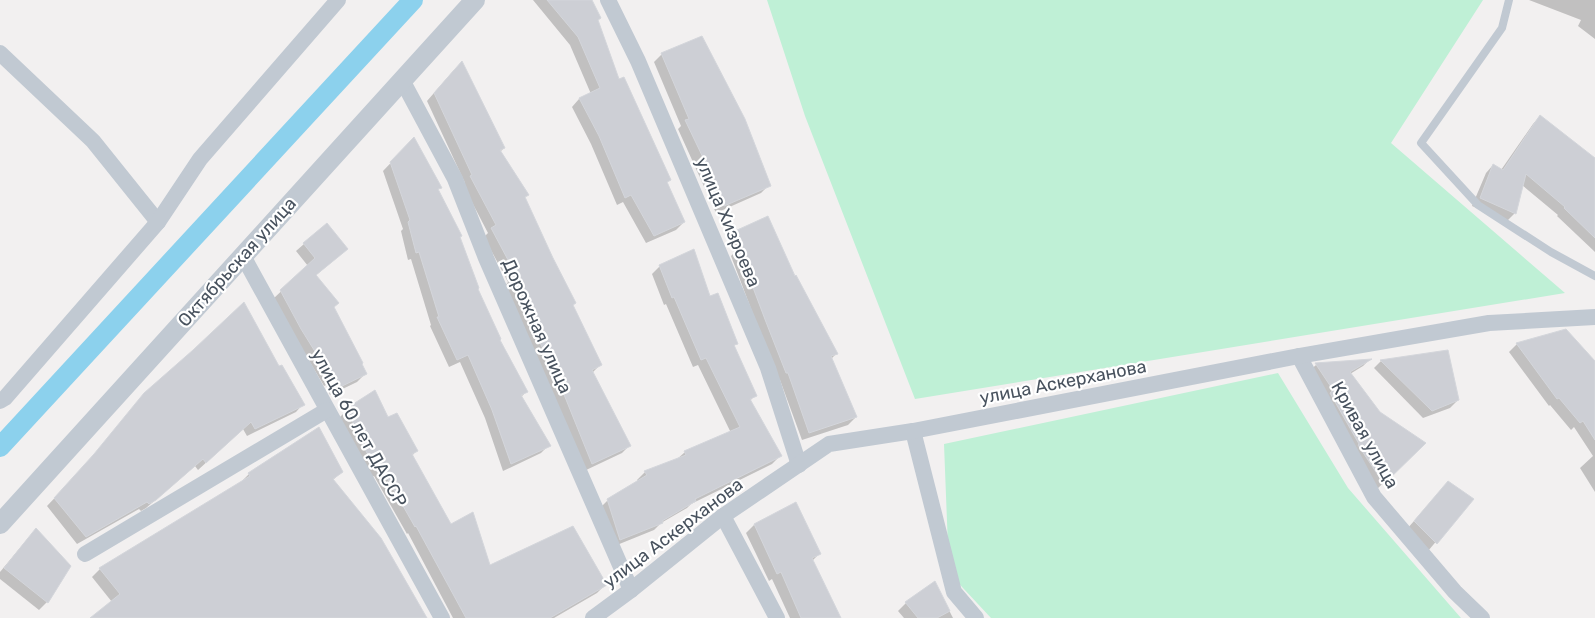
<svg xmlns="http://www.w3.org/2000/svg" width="1595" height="618" viewBox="0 0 1595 618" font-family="Rubik,sans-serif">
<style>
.green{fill:#bff0d6}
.shadow{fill:#0003}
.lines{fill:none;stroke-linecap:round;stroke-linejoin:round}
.canal{stroke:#8cd1ed;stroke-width:20}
.building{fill:#cdcfd5;stroke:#d4d6db}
.service{stroke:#c1c9d2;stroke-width:8}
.minor{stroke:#c1c9d2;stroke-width:16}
.tertiary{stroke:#c1c9d2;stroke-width:20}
.labels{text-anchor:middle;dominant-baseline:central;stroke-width:4.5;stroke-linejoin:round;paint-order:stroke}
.street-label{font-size:18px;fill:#48525e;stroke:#fff}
</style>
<rect width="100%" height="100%" fill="#f2f0f0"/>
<!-- green -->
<g class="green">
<path d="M767 0H1483L1391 143 1565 293 915 399 805 116Z"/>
<path d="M1278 373 1348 488 1461 618H991L949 573 944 444Z"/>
</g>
<!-- shadow -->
<g class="shadow">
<path d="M533 0H590L618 81 669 180 666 183 684 222 676 230 646 243 623 202 617 205 591 144 572 107 579 99 591 94 570 45Z"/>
<path d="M1529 0H1595V39L1578 26 1581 20Z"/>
<path d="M662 54 769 185 761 193 716 213 678 129 681 126 654 62Z"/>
<path d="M454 70 504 148 500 152 524 198 572 305 601 364 592 373 630 445 622 453 584 471 505 286 508 282 484 237 488 233 463 185 465 183 427 101Z"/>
<path d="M1540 116 1595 160V252L1557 216 1558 215 1522 185 1515 213 1507 221 1472 206 1486 173 1493 165 1501 170 1533 124Z"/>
<path d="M407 146 440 187 437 191 459 238 477 289 499 340 527 391 521 397 549 445 541 453 503 471 485 418 460 362 449 367 430 326 431 325 411 259 408 260 401 231 403 229 383 171Z"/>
<path d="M736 232 837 353 831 359 856 417 848 425 802 440 780 380H778L731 256 734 253 728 240Z"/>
<path d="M304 244 347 249 315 276 333 308 365 374 357 382 330 395 326 385 324 386 273 299 308 266 296 251Z"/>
<path d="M660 266 710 298 737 343 733 347 755 395 750 401 780 456 772 464 691 504 687 508 661 523 654 530 612 547 600 508 608 500 638 482 637 480 645 472 676 460 685 452 731 433 698 365 693 367 666 304 664 305 652 274Z"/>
<path d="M1565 330 1595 363V492L1580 468 1593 456 1574 427 1571 430 1550 405 1549 406 1509 352 1517 344Z"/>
<path d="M1369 360 1363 366 1350 374 1379 413 1424 444 1376 490 1308 372 1316 365Z"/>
<path d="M1381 361 1458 400 1450 408 1423 418 1374 368Z"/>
<path d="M278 368 303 404 296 412 247 436 243 429 198 470 195 466 146 508 141 511 139 509 77 544 47 506 87 464 144 394Z"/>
<path d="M348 409 387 419 416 451 412 456 451 526 489 567 605 585 597 593 554 618H453L408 533 407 534 374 476 369 479 340 417Z"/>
<path d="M341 472 333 480 426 618H92L112 602 92 577 100 569 241 482 249 474Z"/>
<path d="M1441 490 1472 499 1428 551 1407 529Z"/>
<path d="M754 525 819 554 812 561 839 618H790L772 579 769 581 746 533Z"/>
<path d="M29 537 47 602 39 610 0 579V572Z"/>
<path d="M935 583 953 618H904L898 611 906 603Z"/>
</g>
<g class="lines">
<!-- canal -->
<path class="canal" d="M0 447 413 0"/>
</g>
<!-- building -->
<g class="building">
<path d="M547 0H592L601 18 598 20 619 79 624 77 671 180 667 182 685 222 654 236 631 195 625 198 599 136 579 98 600 88 578 37Z"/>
<path d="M702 36 745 119 771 186 724 206 719 191 685 120 689 119 661 53Z"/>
<path d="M462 61 505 148 500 150 529 195 525 197 553 258 576 303 573 305 602 365 592 370 631 446 592 464 565 397 536 334 538 333 512 277 516 275 491 228 496 225 470 176 472 175 434 93Z"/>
<path d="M1540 115 1595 158V238L1564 208 1565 207 1526 174 1516 214 1480 198 1493 164 1503 170Z"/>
<path d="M414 137 442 188 438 189 462 236 460 237 479 288 478 289 501 339 500 340 528 392 521 395 551 446 511 464 492 410 468 355 457 360 437 317H439L419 252 416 253 408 222 410 220 390 162Z"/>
<path d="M768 216 795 276 796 275 838 354 831 356 857 417 809 433 788 373H786L766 322 738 248 741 246 735 231Z"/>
<path d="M327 223 348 249 316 275 339 303 334 307 363 363 362 364 367 374 338 388 334 378 332 379 301 329 280 290 315 258 303 243Z"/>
<path d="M694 249 710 296 718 293 738 344 734 345 757 396 750 399 782 456 695 499 696 501 662 521 663 523 620 540 607 499 647 475 644 471 686 455 684 451 740 427 706 358 701 360 674 297 672 298 659 265Z"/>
<path d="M244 302 279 366 282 365 305 405 255 429 251 422 206 463 203 459 156 500 149 504 147 502 86 537 54 498 94 454 144 393 193 350Z"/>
<path d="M1566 329 1595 361V440L1583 421 1580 423 1559 398 1557 399 1516 343Z"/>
<path d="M1448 350 1459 400 1432 411 1380 360Z"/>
<path d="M1372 359 1350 372 1380 412 1426 443 1384 484 1358 445 1359 444 1330 393 1333 390 1315 363Z"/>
<path d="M375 390 388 417 397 413 418 451 412 454 451 524 473 512 490 565 573 526 607 585 550 618H466L416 526 415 527 382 469 377 472 356 432H357L347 408Z"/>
<path d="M319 427 343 472 333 479 381 538 427 618H90L120 594 99 568 250 476 248 473Z"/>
<path d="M1448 481 1474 499 1437 544 1414 521Z"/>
<path d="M796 502 821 554 812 558 841 618H801L781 572 777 574 754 524Z"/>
<path d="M36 528 71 566 48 603 4 568Z"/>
<path d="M935 581 950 611 937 618H918L905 602Z"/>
</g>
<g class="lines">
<!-- service -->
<path class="service" d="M1509 0 1502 28 1421 143 1478 205 1551 252 1595 276"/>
<!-- minor -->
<g class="minor">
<path d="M608 0 638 61 768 368 799 465"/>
<path d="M0 53 93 141 158 222"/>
<path d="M402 80 455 179 486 258 631 590"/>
<path d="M243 256 442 618"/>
<path d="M1299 356 1374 497 1455 592 1482 618"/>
<path d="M0 401 5 398 158 222 200 159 338 0"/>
<path d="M913 431 954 592 976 618"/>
<path d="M723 516 777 618"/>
<path d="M85 554 327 410"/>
<path d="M593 618 631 590 723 516 829 444 913 431 1299 356 1489 323 1595 317"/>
</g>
<!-- tertiary -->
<path class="tertiary" d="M0 524 475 0"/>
</g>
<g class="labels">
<!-- street labels -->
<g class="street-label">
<text transform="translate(728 222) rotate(67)">улица Хизроева</text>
<text transform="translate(237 262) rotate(-48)">Октябрьская улица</text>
<text transform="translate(537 326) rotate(66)">Дорожная улица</text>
<text transform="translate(1063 382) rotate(-11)">улица Аскерханова</text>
<text transform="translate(359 428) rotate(61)">улица 60 лет ДАССР</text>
<text transform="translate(1365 435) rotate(61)">Кривая улица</text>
<text transform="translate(673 533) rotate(-37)">улица Аскерханова</text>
</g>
</g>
</svg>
